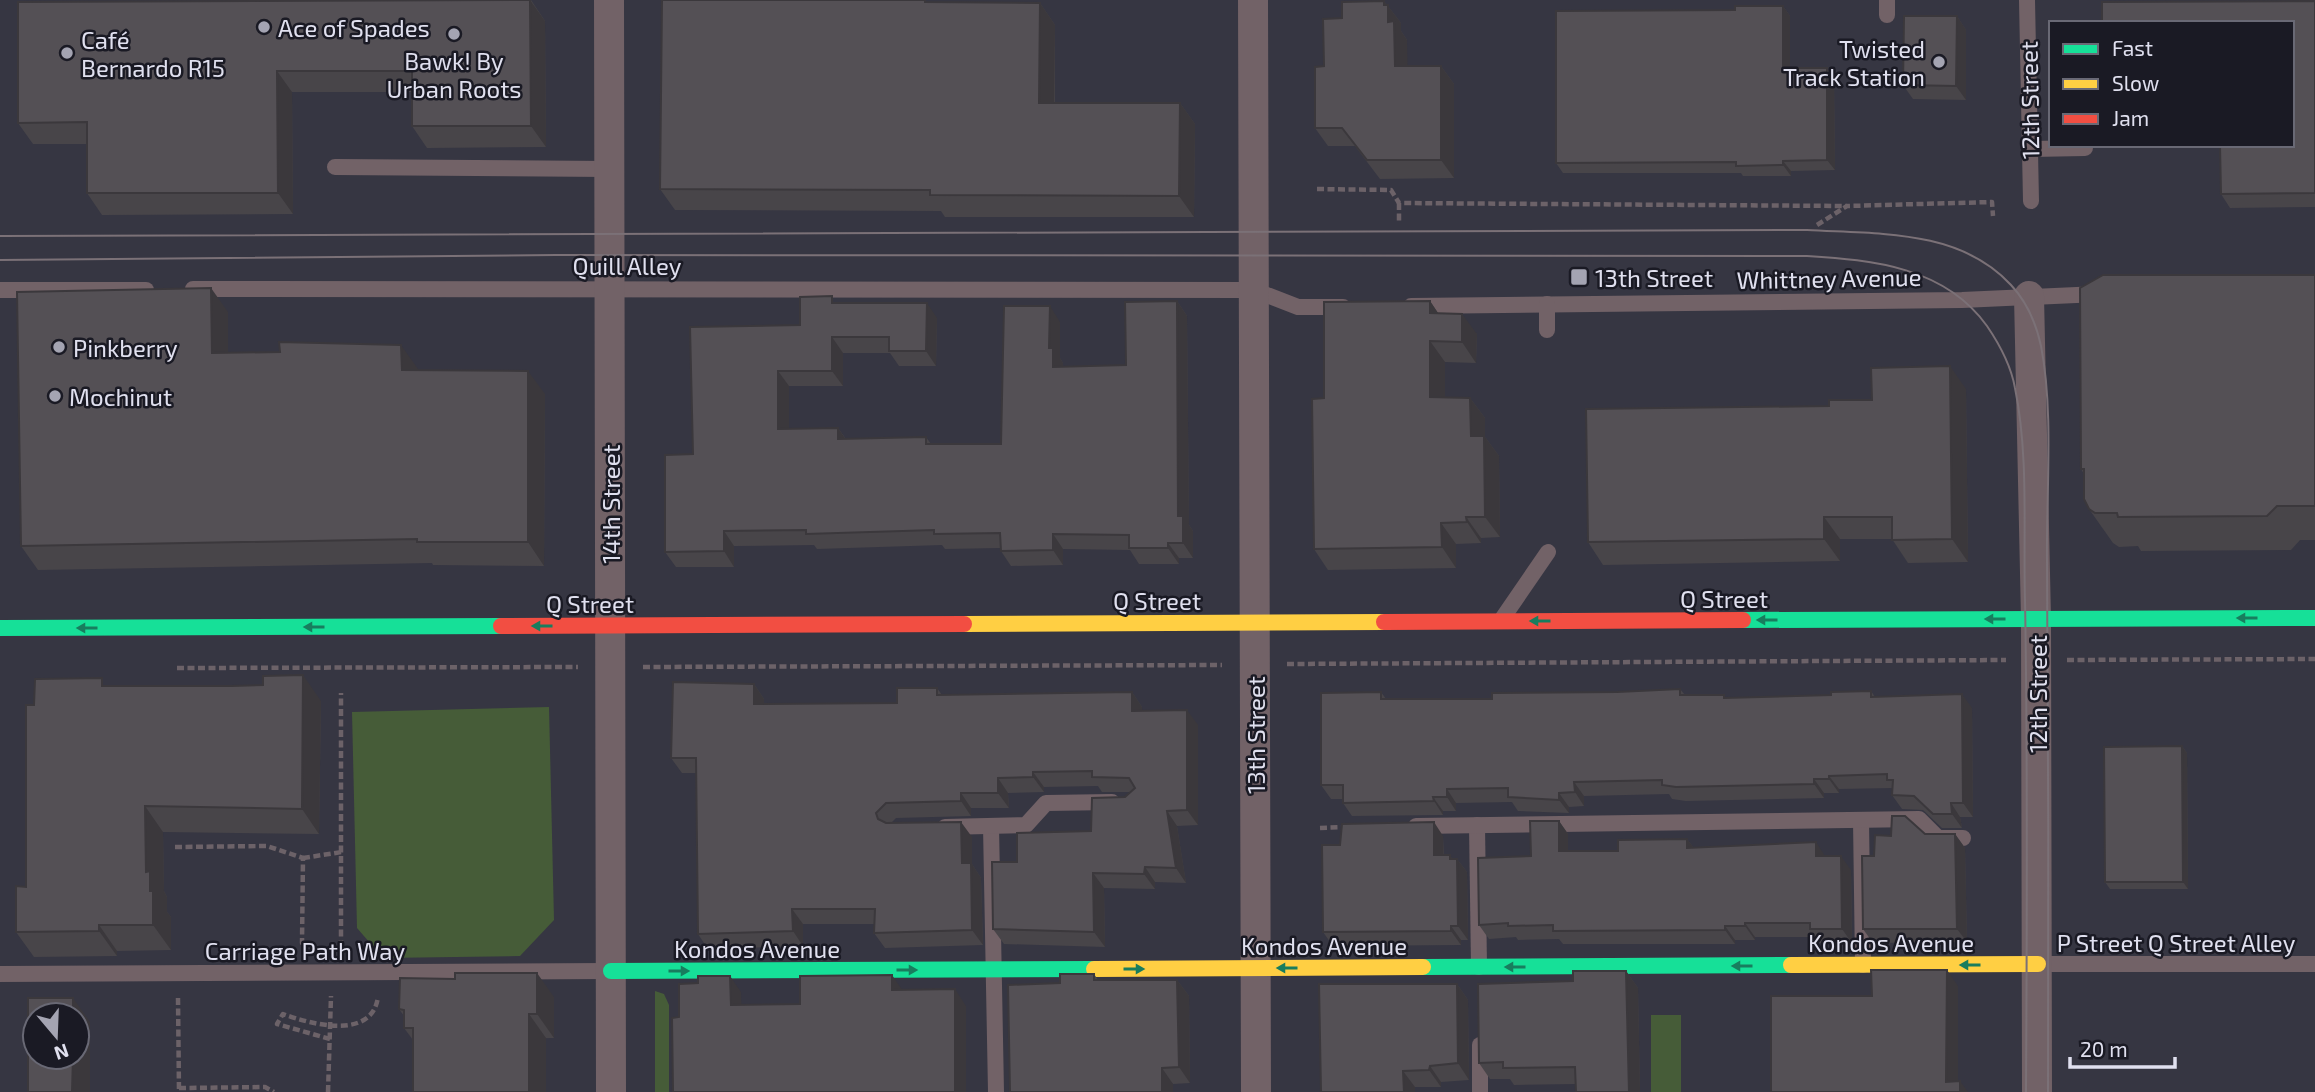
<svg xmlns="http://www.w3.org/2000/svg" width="2315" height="1092" viewBox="0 0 2315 1092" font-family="'Exo 2',sans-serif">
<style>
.green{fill:#465c38}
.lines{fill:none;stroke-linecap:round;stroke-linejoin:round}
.path{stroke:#6c6268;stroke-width:4.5;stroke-dasharray:7 3.5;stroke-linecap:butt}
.lane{stroke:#726267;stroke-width:16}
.street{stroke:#726267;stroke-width:30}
.fast{stroke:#16e098;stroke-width:16}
.slow{stroke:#ffcf43;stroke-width:16}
.jam{stroke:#f24e42;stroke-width:16}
.tram{stroke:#7b7177;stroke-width:2}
.wall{fill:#484549}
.shaded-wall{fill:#3b383c}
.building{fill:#545055;stroke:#3b383c;stroke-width:2}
.oneway{fill:#187d5e}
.poi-dot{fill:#a4a4b2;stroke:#1a1a24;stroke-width:2.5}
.labels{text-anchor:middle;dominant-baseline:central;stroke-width:5;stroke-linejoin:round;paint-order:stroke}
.poi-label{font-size:24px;fill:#e0e0ef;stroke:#1a1a24;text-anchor:start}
.street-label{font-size:24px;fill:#e0e0ef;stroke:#1a1a24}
</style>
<rect width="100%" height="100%" fill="#363642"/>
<!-- green -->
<g class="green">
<path d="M549 707 554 920 520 956 383 958 357 928 352 712Z"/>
<path d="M655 991 664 994 669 1005V1092H655Z"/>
<rect x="1651" y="1015" width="30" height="77"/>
</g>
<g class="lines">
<!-- path -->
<g class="path">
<path d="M1317 189 1391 190 1399 203 1847 206"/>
<path d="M1399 203V222"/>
<path d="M1817 225 1847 206 1992 202 1993 216"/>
<path d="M2067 660 2315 659"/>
<path d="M1287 664 2006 660"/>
<path d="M643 667 1222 665"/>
<path d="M177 668 578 667"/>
<path d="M1320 828 1347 827"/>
<path d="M175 847 267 846 303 858 302 943 306 944"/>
<path d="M303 858 342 852"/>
<path d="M341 947V693"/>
<path d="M178 998 179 1092"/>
<path d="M330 1039 277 1024 283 1014C310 1024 372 1041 378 997"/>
<path d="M179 1088 265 1087 274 1092"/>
<path d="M328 1092 331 996"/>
</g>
<!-- lane -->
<g class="lane">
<path d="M1887 0V15"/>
<path d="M2027 0 2031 201"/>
<path d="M2030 149 2085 148"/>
<path d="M335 167 609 169"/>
<path d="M193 289 1254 290 1298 307H1343"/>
<path d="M0 290H146"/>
<path d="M1411 306 1962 300 2099 294"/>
<path d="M1547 330V304"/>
<path d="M1502 619 1548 552"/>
<path d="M1861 820 1863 965"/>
<path d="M1477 825 1479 967"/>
<path d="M991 826 996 1092"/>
<path d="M1416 826 1919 819 1938 838H1963"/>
<path d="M945 827 1026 825 1046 803 1112 802"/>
<path d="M2038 964H2315"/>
<path d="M0 974 611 971"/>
<path d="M1480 1045V1092"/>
</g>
<!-- street -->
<g class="street">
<path d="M609 0 611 1092"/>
<path d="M1253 0 1256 1092"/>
<path d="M2029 296 2036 619 2037 1092"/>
</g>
<!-- fast -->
<g class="fast">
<path d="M1743 620 2315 618"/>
<path d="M0 628 501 626"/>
<path d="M1423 967 1791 965"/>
<path d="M611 971 1094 969"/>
</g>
<!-- slow -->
<g class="slow">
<path d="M964 624 1384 622"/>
<path d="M1791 965 2038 964"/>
<path d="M1094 969 1423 967"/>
</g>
<!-- jam -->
<g class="jam">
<path d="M1384 622 1743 620"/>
<path d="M501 626 964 624"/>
</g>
<!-- tram -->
<g class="tram">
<path d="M0 236 1807 230C1877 234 1960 229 2011 285 2027 302 2036 323 2041 346 2054 412 2046 494 2047 562 2049 739 2048 915 2048 1092"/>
<path d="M0 260 556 255 1807 256C1873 260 1945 267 1987 326 2000 345 2011 366 2015 388 2029 456 2023 531 2025 600 2028 764 2027 928 2026 1092"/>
</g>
</g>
<!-- wall -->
<g class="wall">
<path d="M531 0 545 21 546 147 427 148 412 126V92H292L293 214 102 215 87 193V144H33L18 123Z"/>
<path d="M1384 1 1401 23V31L1407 40V66H1441L1454 84V178L1380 179 1355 146H1328L1315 128 1324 66 1342 18Z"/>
<path d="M2315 1V207L2230 208 2221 194Z"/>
<path d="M930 2 1040 3 1055 25V103H1180L1195 124 1194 217H945L941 211 675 210 660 189Z"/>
<path d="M1783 6 1790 16V68H1827L1834 78 1835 170 1791 171V176H1743L1741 173H1563L1556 163 1735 10Z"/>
<path d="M1957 16 1966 30V100L1913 99 1903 85Z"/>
<path d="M2315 275V540H2300L2291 550 2141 551 2138 546 2119 547 2113 543 2089 509 2084 474 2081 469Z"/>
<path d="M1177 301 1187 316 1189 525 1193 531V558H1179V564H1139L1130 550 1063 549V565L1011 566 1001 551 1000 548 945 549 942 545 817 549 814 545 734 546V567H676L665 552 800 325 837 303 937 318 936 366H899L890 353H843V386H789V429L838 428 846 439 926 437 931 444H1001L1060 322V358L1063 363V367L1126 365Z"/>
<path d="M1430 301 1438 313 1477 334 1476 363 1445 362V397L1470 398 1485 418V437L1499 456 1500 537 1481 538V543L1456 544V568L1328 570 1314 549 1324 398Z"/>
<path d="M228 312V353L418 369V370L545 394 544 566 433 565 432 563 38 570 21 546Z"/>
<path d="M1966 389 1968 562 1908 563 1892 539H1840V561L1603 565 1588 542 1829 406Z"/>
<path d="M754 684 764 699V704L897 703 937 688 942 695 1132 692 1142 707V710L1198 725V825L1177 826 1186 883 1155 882V889L1104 888 1105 947 1004 944 993 929 1017 862 1091 831 1130 792H1102L1098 786 1044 787V792L1008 793 1009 808H971V816L896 818 891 823 972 837V864L981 878 983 945 885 948 874 933V924H803V946L708 949 698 934 696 773H682L671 758Z"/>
<path d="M107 686 321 701 319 834 163 832 164 891 167 897V912L171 917V950L117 951V956L34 957 16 932 26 887 34 705Z"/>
<path d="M1680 689 1685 695 1726 698 1831 695 1871 691 1875 697 1972 708 1973 817H1960L1962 828H1942L1923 810 1902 809 1892 795 1893 788 1839 789V793H1824V798L1686 801 1672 799 1669 794 1584 796V806L1569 807V813L1518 811 1512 802 1456 803V811H1443V815L1352 816 1343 803V799H1331L1321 785 1381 692 1386 699H1492Z"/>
<path d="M2182 746 2187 753 2188 889H2110L2105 882Z"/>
<path d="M1559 821 1568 834V851H1618L1687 839 1693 847 1825 856 1851 870 1852 943H1819L1815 937H1755V940H1735V944H1563L1559 939 1518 940 1516 937 1489 939 1479 925Z"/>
<path d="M1925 834H1955L1965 848 1967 942 1873 943 1863 929 1874 856Z"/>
<path d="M1443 836 1444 855H1450L1452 859H1457L1467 872 1468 940H1461V945L1333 946 1323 932 1340 845Z"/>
<path d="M1626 971 1638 988 1640 1092H1576V1084L1514 1085 1510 1079H1490L1479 1063 1573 981Z"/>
<path d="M1094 974 1098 980H1177L1189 996 1190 1083 1173 1084 1060 983Z"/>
<path d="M1457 984 1468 1000 1469 1080 1441 1082V1087H1415V1092H1321Z"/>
<path d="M554 997V1038L413 1040 404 1028V1016L399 1009Z"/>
</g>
<!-- shaded-wall -->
<g class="shaded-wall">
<path d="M530 0 545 21 546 147 531 126Z"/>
<path d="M1384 1 1401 23V31L1407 40 1408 85 1395 66Z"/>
<path d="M1040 3 1055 25 1054 124 1039 103Z"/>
<path d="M1783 6 1790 16V79L1783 68Z"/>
<path d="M1957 16 1966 30V100L1956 86Z"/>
<path d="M1441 66 1454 84V178L1441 160Z"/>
<path d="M1827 68 1834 78 1835 170 1827 160Z"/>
<path d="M277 71 292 92 293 214 278 193Z"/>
<path d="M1180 103 1195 124 1194 217 1179 196Z"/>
<path d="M1783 161 1791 171V176L1783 165Z"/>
<path d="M211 288 228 312V376L212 353Z"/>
<path d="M1177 301 1187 316 1189 525 1193 531V558L1183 543 1178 516Z"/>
<path d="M1430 301 1444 322 1430 313Z"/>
<path d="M927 303 937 318 936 366 926 351Z"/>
<path d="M1050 306 1060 322V358L1063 363V382L1053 367 1049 348Z"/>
<path d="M1462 314 1477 334 1476 363 1462 342Z"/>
<path d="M832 337 843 353V386L832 371Z"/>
<path d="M1430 341 1445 362V418L1430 397Z"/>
<path d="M401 345 418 369V394L402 370Z"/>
<path d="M1950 366 1966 389 1968 562 1952 539Z"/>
<path d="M528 371 545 394 544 566 528 542Z"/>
<path d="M778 371 789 386V445L778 429Z"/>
<path d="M1470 398 1485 418V437L1499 456 1500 537 1485 517 1471 436Z"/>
<path d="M838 428 849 444 838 439Z"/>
<path d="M1466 517 1481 538V543L1467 522Z"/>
<path d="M1824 517 1840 539V561L1824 539Z"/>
<path d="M1441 523 1456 544V568L1442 547Z"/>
<path d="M724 531 734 546V567L724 551Z"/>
<path d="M1053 534 1063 549V565L1053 550Z"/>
<path d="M1168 543 1179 558V564L1168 548Z"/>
<path d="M303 675 321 701 319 834 302 809Z"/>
<path d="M754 684 764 699V719L754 704Z"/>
<path d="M1132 692 1142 707 1143 726 1132 711Z"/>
<path d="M1962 694 1972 708 1973 817 1963 803Z"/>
<path d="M1187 710 1198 725V825L1187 810Z"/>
<path d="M2182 746 2187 753 2188 889 2183 882Z"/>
<path d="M1033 772 1044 787V792L1033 777Z"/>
<path d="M1829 776 1839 789V793L1829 779Z"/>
<path d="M998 778 1008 793 1009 808 998 793Z"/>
<path d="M1814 779 1824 793V798L1814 784Z"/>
<path d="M1574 782 1584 796V806L1575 792Z"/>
<path d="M1447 789 1456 803V811L1447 797Z"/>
<path d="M961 793 971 808V816L961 801Z"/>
<path d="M1559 793 1569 807V813L1559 800Z"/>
<path d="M1433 797 1443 811V815L1434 801Z"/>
<path d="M1951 803 1960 817 1962 828 1952 814Z"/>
<path d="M145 806 163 832 164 891 167 897V912L171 917V950L153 925 150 891 146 872Z"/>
<path d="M1167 811 1177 826 1186 883 1176 868Z"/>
<path d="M1559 821 1568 834V865L1559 851Z"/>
<path d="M961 822 972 837V864L981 878 983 945 972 930 962 863Z"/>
<path d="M1434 822 1443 836 1444 869 1434 855Z"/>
<path d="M1955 834 1965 848 1967 942 1957 929Z"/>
<path d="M1687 839 1697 852 1687 848Z"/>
<path d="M1816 842 1825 856H1816Z"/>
<path d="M1450 855 1457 866V859L1467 872 1468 940 1458 926Z"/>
<path d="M1841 856 1851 870 1852 943 1842 929Z"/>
<path d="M1145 867 1155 882V889L1144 874Z"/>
<path d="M1093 873 1104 888 1105 947 1094 932Z"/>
<path d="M792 909 803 924V946L793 931Z"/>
<path d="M1745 923 1755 937V940L1745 926Z"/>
<path d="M99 925 117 951V956L99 931Z"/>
<path d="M1451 926 1461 940V945L1451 931Z"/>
<path d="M1725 926 1735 940V944L1725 930Z"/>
<path d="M1947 970 1958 986V1092L1946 1082Z"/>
<path d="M1626 971 1638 988 1640 1092H1629Z"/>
<path d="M537 973 554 997V1038L537 1014Z"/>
<path d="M892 975 903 991 892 990Z"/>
<path d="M730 976 741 992 742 1022 731 1005Z"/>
<path d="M1177 980 1189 996 1190 1083 1179 1067Z"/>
<path d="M1457 984 1468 1000 1469 1080 1458 1063Z"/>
<path d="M955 989 966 1006V1092H955Z"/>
<path d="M73 998 90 1022V1092H72L73 1057H77V1015H73Z"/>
<path d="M529 1014 546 1038V1092H529Z"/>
<path d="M1430 1066 1441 1082V1087L1429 1070Z"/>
<path d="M1162 1068 1173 1084V1092H1162Z"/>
<path d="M1403 1071 1415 1087V1092H1404Z"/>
<path d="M1960 1081 1968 1092H1960Z"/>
</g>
<!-- building -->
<g class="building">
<path d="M530 0 531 126H412V71H277L278 193H87V122L18 123V2Z"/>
<path d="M662 0H925V2L1040 3 1039 103H1180L1179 196 930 195V190L660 189Z"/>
<path d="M1384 1V5H1388V22L1394 21 1395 66H1441V160H1367L1342 128H1315V67L1324 66 1323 19 1342 18V2Z"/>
<path d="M2315 1V193L2221 194 2220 145H2292V23H2102V2Z"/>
<path d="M1735 6H1783V68H1827V160L1783 161V165L1736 166V162L1556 163V11L1735 10Z"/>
<path d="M1904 16H1957L1956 86 1903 85Z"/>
<path d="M2103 275H2315V506H2277L2267 516 2118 517 2117 513H2095L2089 509 2084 499V469H2081L2080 288Z"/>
<path d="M211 288 212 353 280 352 279 342 401 345 402 370 528 371V542H417V539L21 546 17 292Z"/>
<path d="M832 296V303H927L926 351H889V337H832V371H778V429L838 428V439L926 437V444H1001L1004 306H1050L1049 348H1053V367L1126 365 1125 302 1177 301 1178 516H1183V543H1168V548H1129V535L1053 534V550L1001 551 1000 533 934 534V530L806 534V530L724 531V551L665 552V455L693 454 690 327 800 325V297Z"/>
<path d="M1430 301V313L1462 314V342L1430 341V397L1470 398 1471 436H1484L1485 517H1466L1467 522 1441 523 1442 547 1314 549 1312 399 1324 398V302Z"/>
<path d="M1950 366 1952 539 1892 540V517H1824V539L1588 542 1586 409 1829 406V400H1872L1871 368Z"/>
<path d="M303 675 302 809 145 806 146 872 150 871V891H153V925H99V931L16 932V886L26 887V705H34L35 679 102 678V686H231L263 685V676Z"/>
<path d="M673 682 754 684V704L897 703V688H937V695L1132 692V711L1187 710V810L1167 811 1176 868 1145 867 1144 874 1093 873 1094 932 993 929 992 862H1017V833L1091 831 1092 798 1125 797 1135 788 1129 778 1092 777V771L1033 772V777L998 778V793H961V801L886 803 876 813 878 819 886 823 961 822 962 863H971L972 930 874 933 875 909H792L793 931 698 934 696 758H671Z"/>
<path d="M1680 689V695H1724V698L1831 695V692L1871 691V697L1962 694 1963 803H1951L1952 814H1933L1914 796 1892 795 1893 780H1887V774L1829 776V779H1814V784L1676 787 1662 785V780L1574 782 1575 792 1559 793V800L1508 797V788L1447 789V797H1433L1434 801 1343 803V785H1321V693L1381 692V699H1492V693L1617 692Z"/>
<path d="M2182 746 2183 882H2105L2104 747Z"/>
<path d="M1892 816H1905L1925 834H1955L1957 929H1863L1862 856H1874L1875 835 1891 836Z"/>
<path d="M1530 821H1559V851H1618V840L1687 839V848L1816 842V856H1841L1842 929H1810V923H1745V926H1725V930L1553 931V925L1508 926V923L1479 925 1478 858 1531 856Z"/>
<path d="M1434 822V855H1450V859H1457L1458 926H1451V931L1323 932 1322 845H1340L1342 824Z"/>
<path d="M1871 970H1947L1946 1082 1960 1081V1092H1771V996H1872Z"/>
<path d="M1573 971H1626L1629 1092H1576L1575 1067 1503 1068V1062L1479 1063 1478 984 1573 981Z"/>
<path d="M455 973H537V1014H529V1092H413V1028H404V1010L399 1009 400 978 455 979Z"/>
<path d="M1060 974H1094V980H1177L1179 1067 1162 1068V1092H1010L1008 985 1060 983Z"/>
<path d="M892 975V990L955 989V1092H673L672 1018 679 1017V984L698 983V976H730L731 1005 800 1004V976Z"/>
<path d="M1319 984H1457L1458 1063 1430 1066 1429 1070 1403 1071 1404 1092H1321Z"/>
<path d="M28 998H73V1015H35V1057H73L72 1092H28Z"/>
</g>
<!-- one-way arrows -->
<defs><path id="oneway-solid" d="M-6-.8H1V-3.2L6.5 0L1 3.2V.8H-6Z" transform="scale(1.75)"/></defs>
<g class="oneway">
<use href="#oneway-solid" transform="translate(2247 618) rotate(180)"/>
<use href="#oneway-solid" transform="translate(1995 619) rotate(180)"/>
<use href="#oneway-solid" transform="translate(1767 620) rotate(180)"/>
<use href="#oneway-solid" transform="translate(1540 621) rotate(180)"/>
<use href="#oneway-solid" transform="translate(542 626) rotate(180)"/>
<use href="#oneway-solid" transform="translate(314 627) rotate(180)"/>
<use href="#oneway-solid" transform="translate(87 628) rotate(180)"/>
<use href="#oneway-solid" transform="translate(1970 965) rotate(180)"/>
<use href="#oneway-solid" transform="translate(1742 966) rotate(180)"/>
<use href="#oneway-solid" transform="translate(1515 967) rotate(180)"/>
<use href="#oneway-solid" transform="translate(1287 968) rotate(180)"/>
<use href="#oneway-solid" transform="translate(1134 969)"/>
<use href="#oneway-solid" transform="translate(907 970)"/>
<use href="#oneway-solid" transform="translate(679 971)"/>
</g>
<!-- markers -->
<g class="poi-dot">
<circle cx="264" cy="27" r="7"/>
<circle cx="454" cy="34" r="7"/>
<circle cx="67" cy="53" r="7"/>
<circle cx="1939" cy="62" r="7"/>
<rect x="1570" y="268" width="18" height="18" rx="3.5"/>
<circle cx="59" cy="347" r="7"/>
<circle cx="55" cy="396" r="7"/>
</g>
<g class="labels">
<!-- poi labels -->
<g class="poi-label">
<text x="278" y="27">Ace of Spades</text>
<text x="81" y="39">Café<tspan x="81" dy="28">Bernardo R15</tspan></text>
<text x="1925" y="48" text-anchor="end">Twisted<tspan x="1925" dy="28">Track Station</tspan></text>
<text x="454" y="60" text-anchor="middle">Bawk! By<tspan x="454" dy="28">Urban Roots</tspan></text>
<text x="1595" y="277">13th Street</text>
<text x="73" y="347">Pinkberry</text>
<text x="69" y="396">Mochinut</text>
</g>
<!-- street labels -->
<g class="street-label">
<text transform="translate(2029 100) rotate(-91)">12th Street</text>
<text x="627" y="265">Quill Alley</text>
<text transform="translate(1829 278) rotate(-1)">Whittney Avenue</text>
<text transform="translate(610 504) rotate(-90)">14th Street</text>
<text x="1724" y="598">Q Street</text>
<text x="1157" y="600">Q Street</text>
<text x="590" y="603">Q Street</text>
<text transform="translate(2037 694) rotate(-90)">12th Street</text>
<text transform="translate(1255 735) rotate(-90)">13th Street</text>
<text x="1891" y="942">Kondos Avenue</text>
<text x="2176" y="942">P Street Q Street Alley</text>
<text x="1324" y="945">Kondos Avenue</text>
<text x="757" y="948">Kondos Avenue</text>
<text x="305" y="950">Carriage Path Way</text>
</g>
</g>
<!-- legend -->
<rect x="2049" y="21" width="245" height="126" fill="#1a1a24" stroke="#696975" stroke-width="2"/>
<rect x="2063" y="44" width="35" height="10" fill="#16e098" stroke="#696975" stroke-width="2"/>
<text x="2112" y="56" font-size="21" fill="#e0e0ef">Fast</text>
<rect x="2063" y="79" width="35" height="10" fill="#ffcf43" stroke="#696975" stroke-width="2"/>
<text x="2112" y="91" font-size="21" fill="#e0e0ef">Slow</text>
<rect x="2063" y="114" width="35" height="10" fill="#f24e42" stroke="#696975" stroke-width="2"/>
<text x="2112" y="126" font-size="21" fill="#e0e0ef">Jam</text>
<!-- north arrow -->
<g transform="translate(56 1036) rotate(161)"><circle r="33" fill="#1a1a24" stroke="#696975" stroke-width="2"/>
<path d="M0-5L12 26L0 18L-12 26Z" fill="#a4a4b2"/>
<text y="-10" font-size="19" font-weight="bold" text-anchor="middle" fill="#e0e0ef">N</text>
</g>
<!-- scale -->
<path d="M2070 1057v10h105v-10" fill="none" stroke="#e0e0ef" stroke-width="3.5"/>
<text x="2080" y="1057" font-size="21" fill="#e0e0ef" stroke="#1a1a24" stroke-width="5" paint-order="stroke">20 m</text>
</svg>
